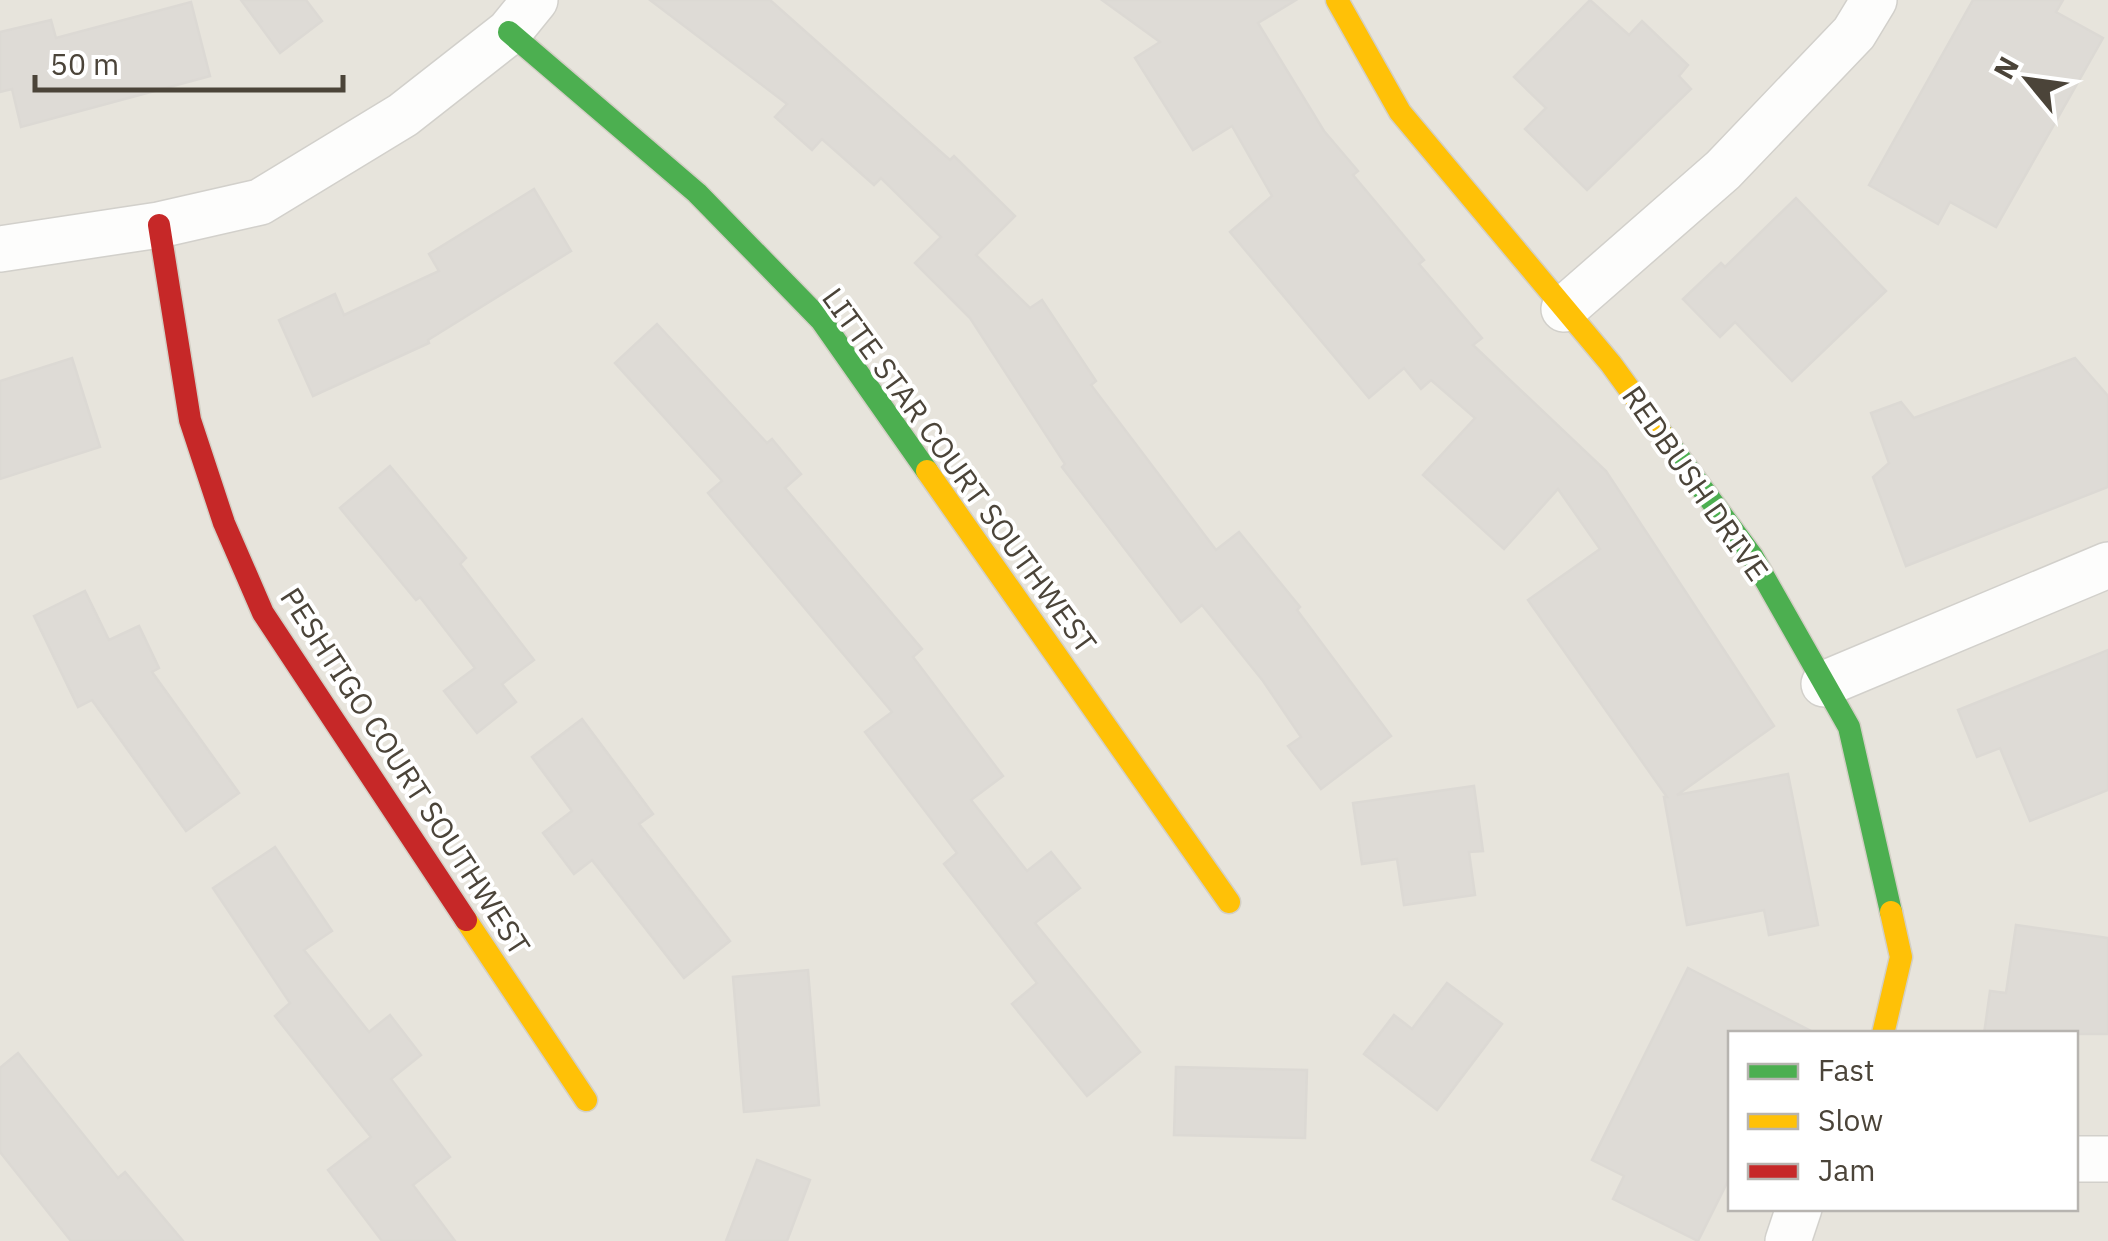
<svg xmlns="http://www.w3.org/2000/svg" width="2108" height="1241" viewBox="0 0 2108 1241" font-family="'IBM Plex Sans',sans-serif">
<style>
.residential{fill:#e7e4dc;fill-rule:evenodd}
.building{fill:#dedbd6;stroke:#dcd9d4;stroke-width:2.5}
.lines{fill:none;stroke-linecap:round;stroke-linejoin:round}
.street-casing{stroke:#d2d0cb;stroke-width:48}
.fast-casing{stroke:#d3cfc5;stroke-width:25}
.slow-casing{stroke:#d3cfc5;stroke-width:25}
.jam-casing{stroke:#d3cfc5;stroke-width:25}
.street{stroke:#fdfdfc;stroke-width:45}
.fast{stroke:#4caf50;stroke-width:22}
.slow{stroke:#ffc107;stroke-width:22}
.jam{stroke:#c62828;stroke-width:22}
.labels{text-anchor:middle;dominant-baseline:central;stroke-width:8;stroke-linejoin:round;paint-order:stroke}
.street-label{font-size:30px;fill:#4b4439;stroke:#fff}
</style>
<rect width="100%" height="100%" fill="#f4f2ee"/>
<!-- residential -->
<path class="residential" d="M0 0H2108V1241H0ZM1730 1034H2076V1208H1730Z"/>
<!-- building -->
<g class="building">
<path d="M241 0H306L322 21 280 53Z"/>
<path d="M650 0H770L950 160 954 156 1015 216 976 255 1030 308 1042 300 1096 381 1091 385 1216 550 1239 532 1300 607 1297 610 1391 736 1321 789 1288 746 1301 737 1263 681 1202 605 1181 622 1062 467 1065 464 970 318 915 263 941 237 881 178 874 185 822 139 812 150 775 117 787 104Z"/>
<path d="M1102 0H1296L1258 23 1324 131 1358 171 1353 175 1424 260 1419 264 1482 338 1473 345 1606 471 1774 726 1677 795 1788 774 1818 925 1769 935 1764 910 1687 925 1664 797H1667L1528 600 1600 549 1558 489 1504 549 1423 475 1475 418 1431 380 1421 389 1404 368 1369 398 1230 232 1272 196 1232 126 1193 150 1135 58 1160 42Z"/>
<path d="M1590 0 1629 35 1642 21 1688 65 1679 76 1691 89 1587 190 1525 129 1546 108 1514 77Z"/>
<path d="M1973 0H2063L2056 12 2103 38 1996 227 1950 202 1938 224 1869 185Z"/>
<path d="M191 2 210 76 21 127 12 89 0 92V32L51 20 56 38Z"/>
<path d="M534 189 571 251 428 340 429 343 313 396 279 320 335 294 344 315 439 271 429 254Z"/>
<path d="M1796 198 1886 291 1792 381 1735 322 1720 337 1683 299 1721 263 1725 267Z"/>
<path d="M657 324 767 443 772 439 801 474 785 488 922 649 913 657 1003 776 971 800 1027 871 1051 852 1080 888 1035 923 1140 1052 1087 1096 1012 1004 1037 983 944 864 957 853 865 732 892 712 708 493 722 481 615 363Z"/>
<path d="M72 358 100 447 0 479V381Z"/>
<path d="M2075 358 2108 396V487L1906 566 1873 477 1889 463 1871 413 1901 402 1914 418Z"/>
<path d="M390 466 466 558 460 564 534 660 502 684 516 702 477 733 444 691 475 668 420 597 416 600 340 508Z"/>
<path d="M85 591 109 640 139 626 159 668 152 672 239 793 186 831 92 700 78 707 34 616Z"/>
<path d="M2108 650V790L2030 821 2000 748 1977 757 1958 710Z"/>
<path d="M582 719 653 814 639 824 730 941 684 978 592 860 574 874 543 833 572 811 532 757Z"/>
<path d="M1474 786 1483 851 1469 852 1475 895 1404 905 1397 859 1362 864 1353 803Z"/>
<path d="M275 847 332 931 304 950 369 1032 390 1015 421 1055 391 1079 450 1157 413 1185 455 1241H382L328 1170 371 1137 275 1016 290 1003 213 888Z"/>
<path d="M2016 925 2108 938V1034H1984L1990 991 2006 993Z"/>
<path d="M1688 968 1817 1034H1730V1177L1698 1241 1613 1199 1624 1176 1592 1160Z"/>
<path d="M808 970 819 1105 744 1112 733 977Z"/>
<path d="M1447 983 1502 1024 1437 1110 1364 1054 1394 1015 1412 1029Z"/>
<path d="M18 1053 118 1178 125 1172 183 1241H71L0 1152V1068Z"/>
<path d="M1176 1067 1307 1070 1305 1138 1174 1135Z"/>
<path d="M757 1160 810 1180 787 1241H726Z"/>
</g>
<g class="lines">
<defs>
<g id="street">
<path d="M0 249 159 225 260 202 403 115 509 32 535 0"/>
<path d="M1564 309 1723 170 1854 33 1874 0"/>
<path d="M1824 684 2108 565"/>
<path d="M2076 1159H2108"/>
<path d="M1788 1241 1799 1208"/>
</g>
<g id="fast">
<path d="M509 32 697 193 821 320 927 471"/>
<path d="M1661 433 1752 556 1849 727 1891 912"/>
</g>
<g id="slow">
<path d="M1337 0 1400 112 1611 364 1661 433"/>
<path d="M927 471 1229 902"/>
<path d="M466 920 586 1100"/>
<path d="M1883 1034 1901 957 1891 912"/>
</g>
<path id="jam" d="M159 225 190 420 224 523 263 613 466 920"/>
</defs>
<!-- street casing -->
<use href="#street" class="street-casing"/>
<!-- fast casing -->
<use href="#fast" class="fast-casing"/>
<!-- slow casing -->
<use href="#slow" class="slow-casing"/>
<!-- jam casing -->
<use href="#jam" class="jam-casing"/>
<!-- street -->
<use href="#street" class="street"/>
<!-- fast -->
<use href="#fast" class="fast"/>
<!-- slow -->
<use href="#slow" class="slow"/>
<!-- jam -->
<use href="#jam" class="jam"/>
</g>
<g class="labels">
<!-- street labels -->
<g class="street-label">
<text transform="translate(960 470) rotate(54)">LITTE STAR COURT SOUTHWEST</text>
<text transform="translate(1696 483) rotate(55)">REDBUSH DRIVE</text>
<text transform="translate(406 771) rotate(57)">PESHTIGO COURT SOUTHWEST</text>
</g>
</g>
<!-- legend -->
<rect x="1728" y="1031" width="350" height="180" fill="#ffffff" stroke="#b7b4b0" stroke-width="2.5"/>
<rect x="1748" y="1064" width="50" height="15" fill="#4caf50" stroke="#b7b4b0" stroke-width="2.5"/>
<text x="1818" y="1081" font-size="30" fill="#4b4439">Fast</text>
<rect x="1748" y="1114" width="50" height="15" fill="#ffc107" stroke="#b7b4b0" stroke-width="2.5"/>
<text x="1818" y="1131" font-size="30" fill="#4b4439">Slow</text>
<rect x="1748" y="1164" width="50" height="15" fill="#c62828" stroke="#b7b4b0" stroke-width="2.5"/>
<text x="1818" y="1181" font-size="30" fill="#4b4439">Jam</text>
<!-- north arrow -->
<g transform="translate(2028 80) rotate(299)" stroke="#ffffff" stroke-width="8" paint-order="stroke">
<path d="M0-8L18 38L0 25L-18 38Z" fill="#4b4439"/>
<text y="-15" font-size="28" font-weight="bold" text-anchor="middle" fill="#4b4439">N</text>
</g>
<!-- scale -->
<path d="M35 75v15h308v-15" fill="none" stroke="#4b4439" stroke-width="5"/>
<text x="50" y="75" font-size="30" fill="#4b4439" stroke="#ffffff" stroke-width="8" paint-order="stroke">50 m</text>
</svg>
